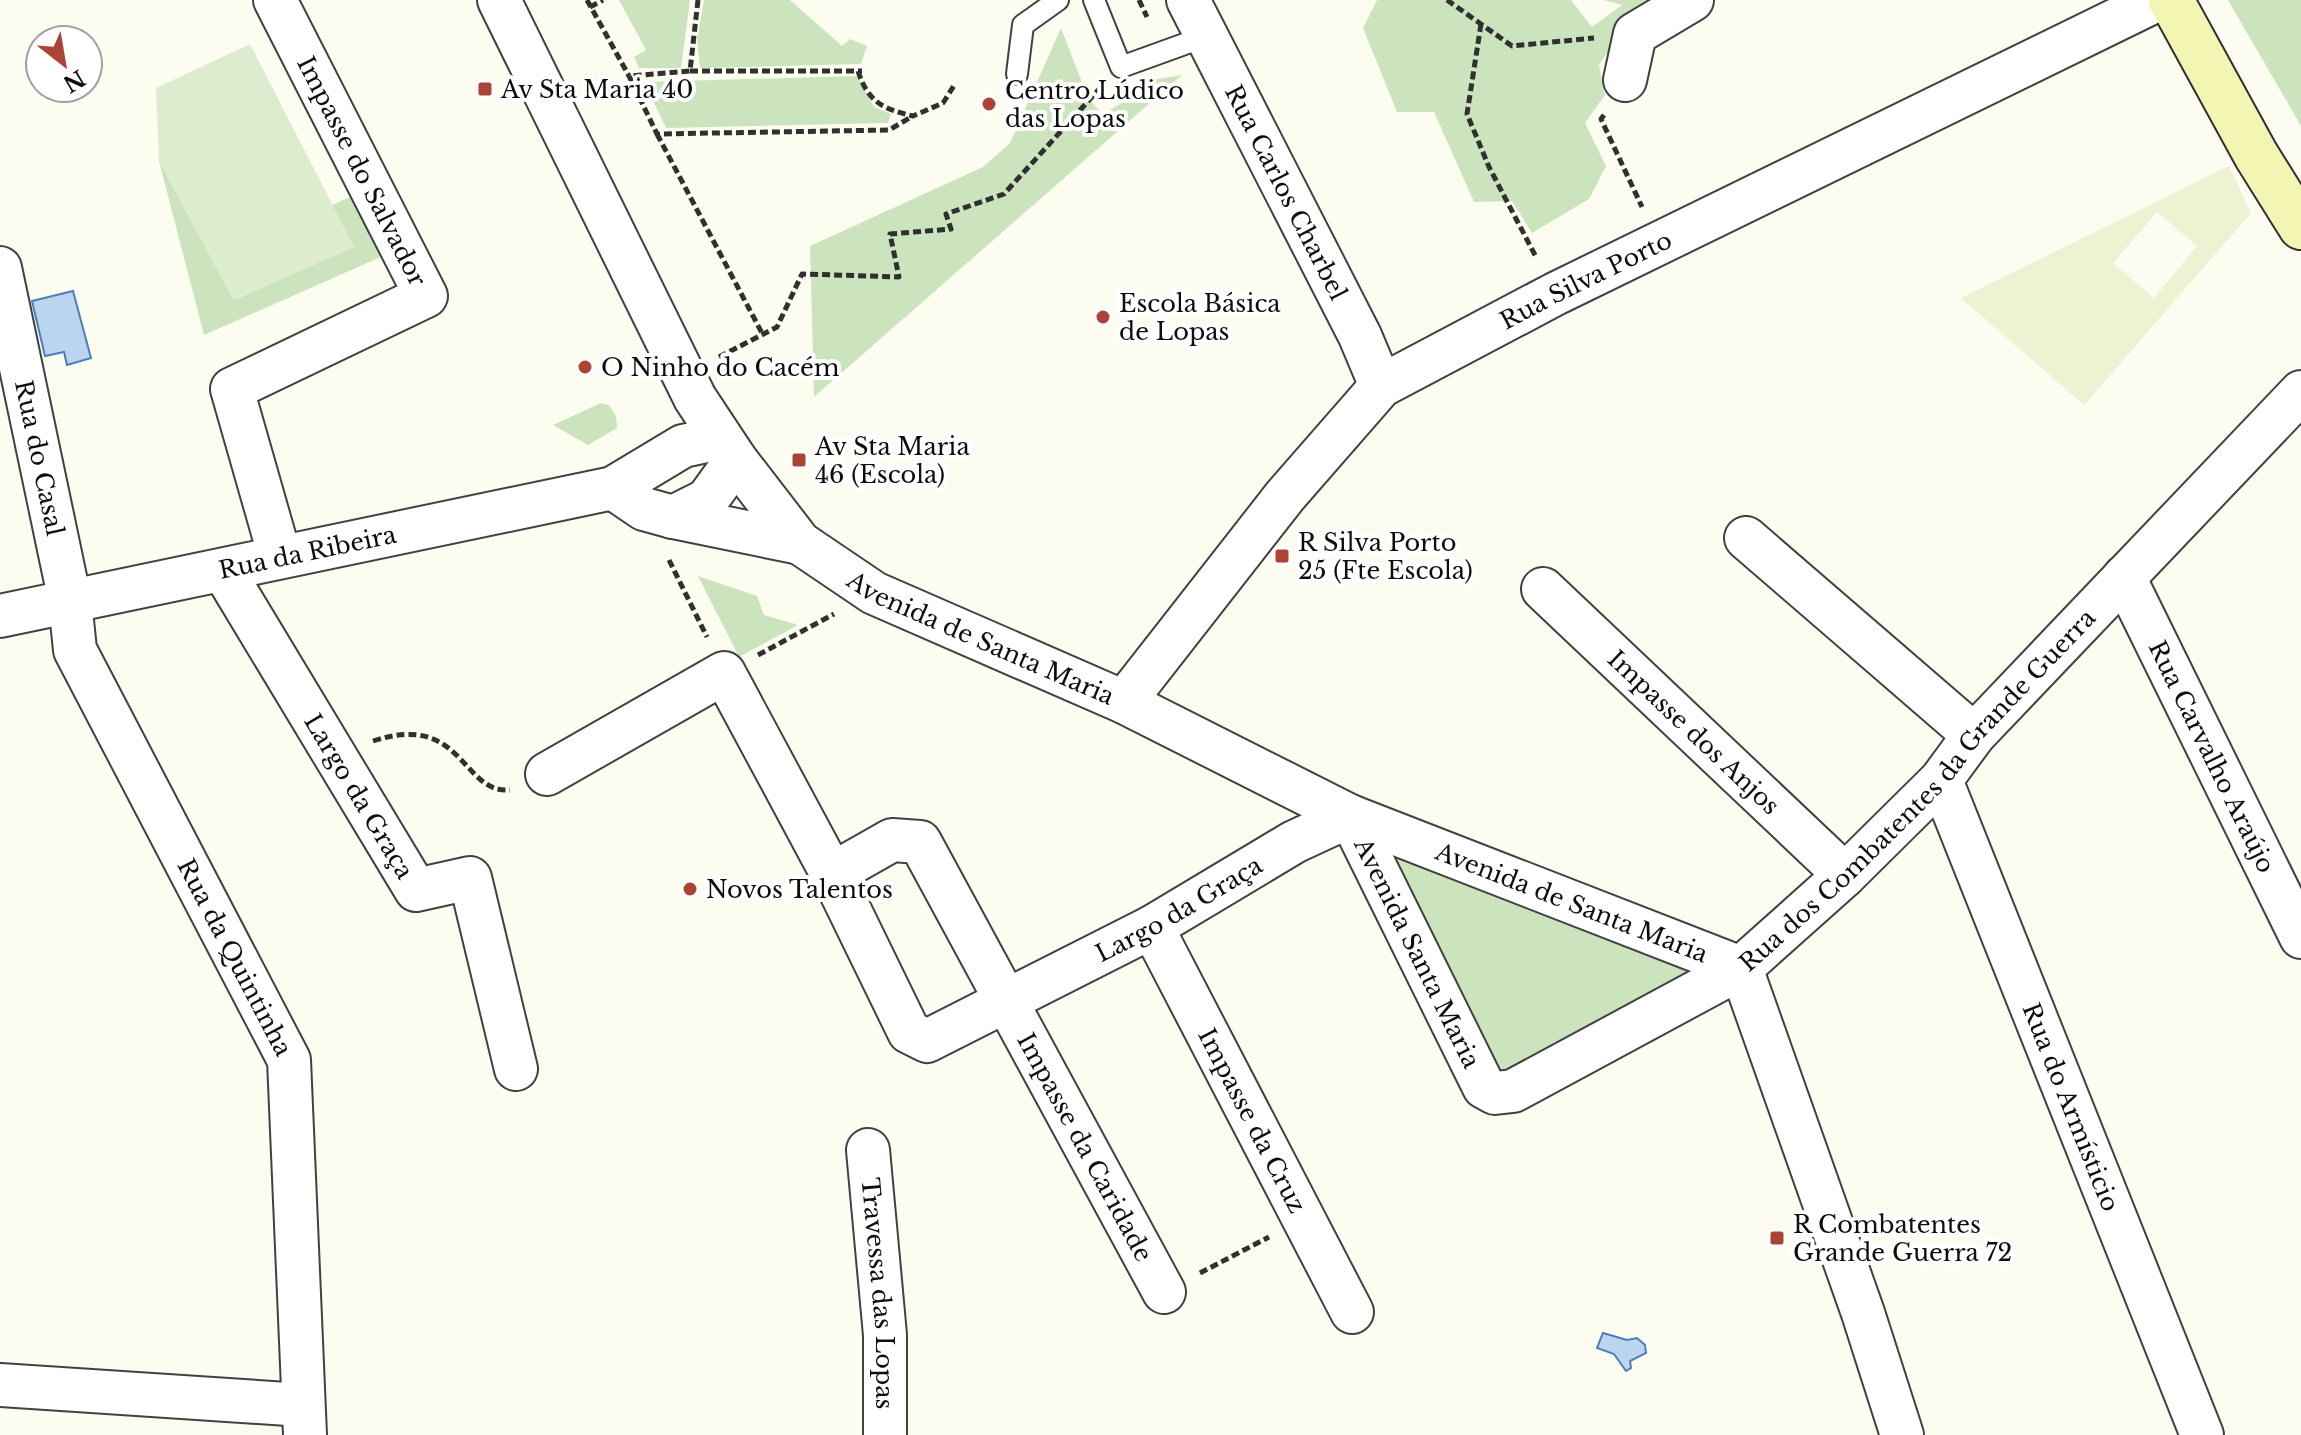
<svg xmlns="http://www.w3.org/2000/svg" width="2301" height="1435" viewBox="0 0 2301 1435" font-family="'Libre Baskerville',serif">
<style>
.farmland{fill:#eff1d3;fill-rule:evenodd}
.green{fill:#cce4bd}
.pitch{fill:#ddecce}
.water{fill:#bbd4ef;stroke:#4a7fbd;stroke-width:2}
.lines{fill:none;stroke-linecap:round;stroke-linejoin:round}
.lane-casing{stroke:#414141;stroke-width:24}
.street-casing{stroke:#414141;stroke-width:46}
.secondary-casing{stroke:#303030;stroke-width:48}
.path{stroke:#303030;stroke-width:5;stroke-dasharray:8 4;stroke-linecap:butt}
.lane{stroke:#fff;stroke-width:20}
.street{stroke:#fff;stroke-width:42}
.secondary{stroke:#f3f5b3;stroke-width:44}
.poi-dot{fill:#ad4236;stroke:#fff;stroke-width:3}
.labels{text-anchor:middle;dominant-baseline:central;stroke-width:8;stroke-linejoin:round;paint-order:stroke}
.poi-label{font-size:24px;fill:#0e0e0e;stroke:#fff;text-anchor:start}
.street-label{font-size:24px;fill:#0e0e0e;stroke:#fff}
</style>
<rect width="100%" height="100%" fill="#fdfcf0"/>
<!-- farmland -->
<path class="farmland" d="M2229 166 2251 213 2084 405 1961 298ZM2157 212 2197 246 2154 298 2113 263Z"/>
<!-- green -->
<g class="green">
<path d="M619 0H690L681 68H639L634 57 646 50Z"/>
<path d="M704 0H790L842 46 850 39 867 46 861 64 700 68 697 40Z"/>
<path d="M1377 0H1571L1592 27 1622 5 1603 0H1662L1626 25 1599 65 1605 95 1585 123 1606 166 1589 199 1532 233 1512 201 1474 202 1434 112H1397L1363 28Z"/>
<path d="M2228 0H2301V126Z"/>
<path d="M1061 28 1088 98 1102 114 1144 91 1152 80 1182 75 814 397 810 246 983 167 1010 143Z"/>
<path d="M289 38 392 252 204 335 159 161 234 300 353 247 332 205 350 197 272 43Z"/>
<path d="M857 76 874 107 891 114 888 123 666 128 644 82Z"/>
<path d="M601 403 609 405 616 416 617 428 588 445 553 425Z"/>
<path d="M698 576 757 596 764 615 798 625 739 657Z"/>
<path d="M1381 844 1699 976 1501 1078Z"/>
</g>
<!-- pitch -->
<path class="pitch" d="M250 44 354 247 234 300 159 161 156 88Z"/>
<!-- water -->
<g class="water">
<path d="M73 291 91 358 67 365 64 352 45 356 32 301Z"/>
<path d="M1603 1333 1627 1340 1637 1338 1645 1345 1646 1353 1630 1361 1631 1368 1626 1371 1614 1354 1597 1348Z"/>
</g>
<g class="lines">
<defs>
<g id="lane">
<path d="M1094 0 1121 67 1204 37"/>
<path d="M1017 74 1023 25 1058 0"/>
</g>
<g id="street">
<path id="s1" d="M275 0 426 296 232 389 280 557"/>
<path id="s2" d="M499 0 695 398 736 460 800 543 874 593 1124 702 1350 816 1741 968"/>
<path id="s3" d="M1188 0 1360 336 1381 386"/>
<path d="M1625 80 1635 34 1692 0"/>
<path id="s4" d="M0 268 70 601 75 650 289 1060 305 1435"/>
<path d="M613 488 644 509 673 517 707 500 736 460"/>
<path d="M673 517 800 543"/>
<path d="M1746 538 1974 735"/>
<path id="s5" d="M223 570 416 890 470 878 516 1069"/>
<path id="s6" d="M2124 577 2301 937"/>
<path id="s7" d="M1543 589 1845 875"/>
<path id="s8" d="M0 616 613 488 683 446 720 438"/>
<path id="s9" d="M1124 702 1285 496 1381 386 1555 294 2157 0"/>
<path id="s10" d="M547 774 724 673 832 874 909 1032 927 1041 1152 927 1294 842 1350 816 1484 1087 1495 1093 1513 1091 1741 968 1845 875 1941 780 1974 735 2301 392"/>
<path id="s11" d="M1941 780 2202 1435"/>
<path id="s12" d="M832 874 892 840 920 842 1164 1292"/>
<path id="s13" d="M1152 927 1352 1312"/>
<path d="M1741 968 1863 1313 1902 1435"/>
<path id="s14" d="M868 1150 885 1335V1435"/>
<path d="M0 1385 303 1405"/>
</g>
<path id="secondary" d="M2171 0 2256 155 2301 227"/>
</defs>
<!-- lane casing -->
<use href="#lane" class="lane-casing"/>
<!-- street casing -->
<use href="#street" class="street-casing"/>
<!-- secondary casing -->
<use href="#secondary" class="secondary-casing"/>
<!-- path -->
<g class="path">
<path d="M587 0 629 76"/>
<path d="M698 0 690 71 629 76 657 134 889 130 913 116"/>
<path d="M1139 0 1147 17"/>
<path d="M1447 0 1512 46 1594 38"/>
<path d="M590 7 603 0"/>
<path d="M1481 24 1467 114 1489 167 1536 257"/>
<path d="M690 71H862"/>
<path d="M858 71C868 102 883 109 913 116L943 103 955 84"/>
<path d="M1604 115 1601 119 1642 207"/>
<path d="M657 134 763 335"/>
<path d="M719 357 777 327 802 274 899 277 890 234 951 229 946 214 1004 194 1101 87"/>
<path d="M669 560 707 637"/>
<path d="M758 655 834 614"/>
<path d="M373 741C464 711 461 794 510 790"/>
<path d="M1200 1273 1269 1237"/>
</g>
<!-- lane -->
<use href="#lane" class="lane"/>
<!-- street -->
<use href="#street" class="street"/>
<!-- secondary -->
<use href="#secondary" class="secondary"/>
</g>
<!-- markers -->
<g class="poi-dot">
<rect x="477" y="81" width="16" height="16" rx="4"/>
<circle cx="989" cy="104" r="8"/>
<circle cx="1103" cy="317" r="8"/>
<circle cx="585" cy="367" r="8"/>
<rect x="791" y="452" width="16" height="16" rx="4"/>
<rect x="1274" y="548" width="16" height="16" rx="4"/>
<circle cx="690" cy="889" r="8"/>
<rect x="1769" y="1230" width="16" height="16" rx="4"/>
</g>
<g class="labels">
<!-- poi labels -->
<g class="poi-label">
<text x="501" y="89">Av Sta Maria 40</text>
<text x="1005" y="90">Centro Lúdico<tspan x="1005" dy="28">das Lopas</tspan></text>
<text x="1119" y="303">Escola Básica<tspan x="1119" dy="28">de Lopas</tspan></text>
<text x="601" y="367">O Ninho do Cacém</text>
<text x="815" y="446">Av Sta Maria<tspan x="815" dy="28">46 (Escola)</tspan></text>
<text x="1298" y="542">R Silva Porto<tspan x="1298" dy="28">25 (Fte Escola)</tspan></text>
<text x="706" y="889">Novos Talentos</text>
<text x="1793" y="1224">R Combatentes<tspan x="1793" dy="28">Grande Guerra 72</tspan></text>
</g>
<!-- street labels -->
<g class="street-label">
<text stroke="none"><textPath href="#s1" startOffset="192">Impasse do Salvador</textPath></text>
<text stroke="none"><textPath href="#s3" startOffset="216">Rua Carlos Charbel</textPath></text>
<text stroke="none"><textPath href="#s9" startOffset="638">Rua Silva Porto</textPath></text>
<text stroke="none"><textPath href="#s4" startOffset="194">Rua do Casal</textPath></text>
<text stroke="none"><textPath href="#s8" startOffset="314">Rua da Ribeira</textPath></text>
<text stroke="none"><textPath href="#s2" startOffset="828">Avenida de Santa Maria</textPath></text>
<text stroke="none"><textPath href="#s7" startOffset="208">Impasse dos Anjos</textPath></text>
<text stroke="none"><textPath href="#s6" startOffset="200">Rua Carvalho Araújo</textPath></text>
<text stroke="none"><textPath href="#s10" startOffset="1950">Rua dos Combatentes da Grande Guerra</textPath></text>
<text stroke="none"><textPath href="#s5" startOffset="264">Largo da Graça</textPath></text>
<text stroke="none"><textPath href="#s2" startOffset="1476">Avenida de Santa Maria</textPath></text>
<text stroke="none"><textPath href="#s10" startOffset="912">Largo da Graça</textPath></text>
<text stroke="none"><textPath href="#s10" startOffset="1260">Avenida Santa Maria</textPath></text>
<text stroke="none"><textPath href="#s4" startOffset="736">Rua da Quintinha</textPath></text>
<text stroke="none"><textPath href="#s11" startOffset="352">Rua do Armísticio</textPath></text>
<text stroke="none"><textPath href="#s13" startOffset="218">Impasse da Cruz</textPath></text>
<text stroke="none"><textPath href="#s12" startOffset="444">Impasse da Caridade</textPath></text>
<text stroke="none"><textPath href="#s14" startOffset="144">Travessa das Lopas</textPath></text>
</g>
</g>
<!-- north arrow -->
<g transform="translate(64 64) rotate(149)"><circle r="38" fill="#ffffff" stroke="#9f9f9f" stroke-width="2"/>
<path d="M0-6L14 30L0 20L-14 30Z" fill="#ad4236"/>
<text y="-12" font-size="22" font-weight="bold" text-anchor="middle" fill="#0e0e0e">N</text>
</g>
</svg>
